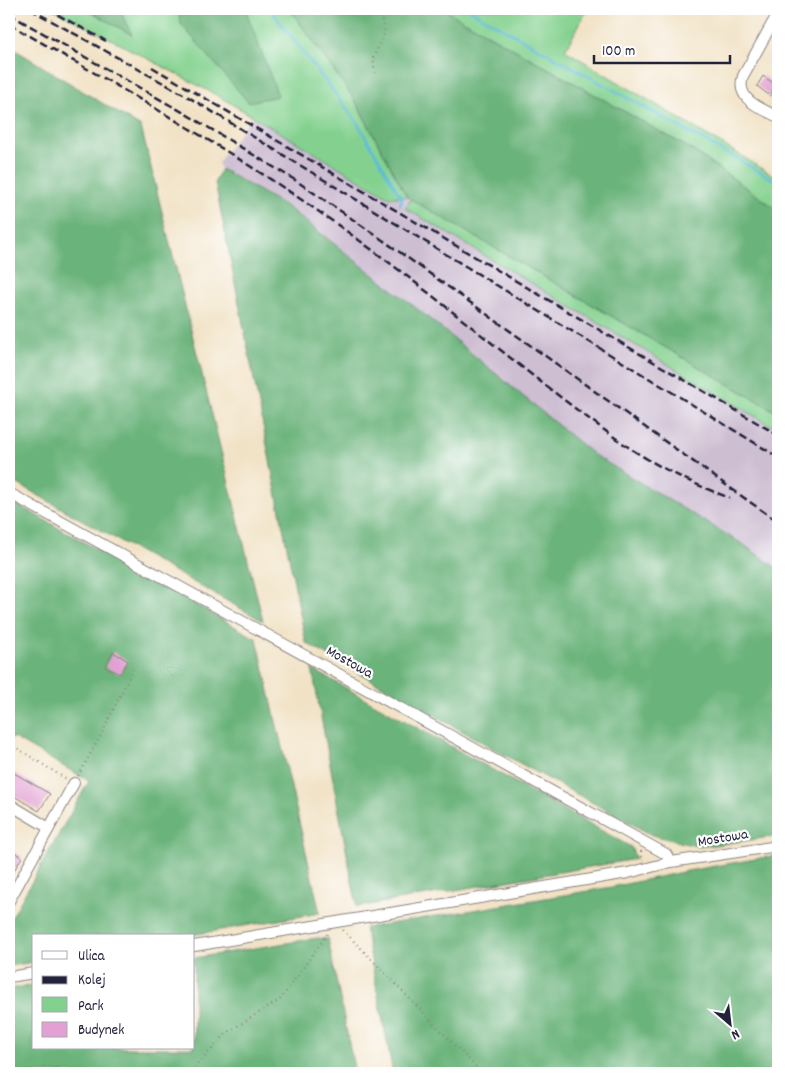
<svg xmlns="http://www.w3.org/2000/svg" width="787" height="1082" viewBox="0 0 787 1082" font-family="Dekko,sans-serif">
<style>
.industrial{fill:#cebed2}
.green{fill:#84d18f;stroke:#537a65}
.forest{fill:#6bb37a;stroke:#466a5a}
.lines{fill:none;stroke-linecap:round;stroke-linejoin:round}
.stream{stroke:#5bb9d9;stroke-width:2.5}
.building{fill:#e2a1d2}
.minor-casing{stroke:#8a8280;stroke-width:12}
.path{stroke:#8a8280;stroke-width:2;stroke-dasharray:1 4;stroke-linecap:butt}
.minor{stroke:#fff;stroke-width:10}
.rail{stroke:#22223b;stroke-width:2.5;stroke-dasharray:8 4;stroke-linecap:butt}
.labels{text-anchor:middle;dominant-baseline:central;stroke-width:4.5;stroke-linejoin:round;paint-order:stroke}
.street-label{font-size:15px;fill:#22223b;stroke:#fff}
</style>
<rect width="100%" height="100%" fill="#fff"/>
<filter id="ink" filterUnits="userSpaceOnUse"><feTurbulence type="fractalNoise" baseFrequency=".02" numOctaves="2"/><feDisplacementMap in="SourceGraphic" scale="10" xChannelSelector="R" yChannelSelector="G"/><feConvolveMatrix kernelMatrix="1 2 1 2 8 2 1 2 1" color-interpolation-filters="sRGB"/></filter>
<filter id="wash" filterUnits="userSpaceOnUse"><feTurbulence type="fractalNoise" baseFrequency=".0096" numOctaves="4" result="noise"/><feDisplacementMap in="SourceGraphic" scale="20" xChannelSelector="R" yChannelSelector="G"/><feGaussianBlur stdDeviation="1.12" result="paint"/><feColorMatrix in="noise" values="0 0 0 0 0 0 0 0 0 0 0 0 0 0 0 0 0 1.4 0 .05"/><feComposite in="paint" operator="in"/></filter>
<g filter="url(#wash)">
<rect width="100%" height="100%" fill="#f1e2c5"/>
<!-- industrial -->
<path class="industrial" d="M257 110 363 169 778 414V569L744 545 594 455 425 315 287 207 221 169 218 163Z"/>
<!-- green -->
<g class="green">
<path d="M54 9H86L131 34 119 9H179L181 24 247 14V9H290L356 102 407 197H389L220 97Z"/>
<path d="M443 9H588L565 50 778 178V210L689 148Z"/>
<path d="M411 199 778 413V430L405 208Z"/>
</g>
<!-- forest -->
<g class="forest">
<path d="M86 9H119L132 35Z"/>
<path d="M179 9H247V14L278 96 248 102 181 24Z"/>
<path d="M290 9H443L689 148 778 210V413L407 197 356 102Z"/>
<path d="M9 46 141 127 263 621 9 479Z"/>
<path d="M221 169 287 207 425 315 594 455 744 545 778 569V836L700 847 652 835 503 754 306 643 215 182Z"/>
<path d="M9 500 257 639 320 913 185 936H34V962L9 966V922L89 781 14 738H9Z"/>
<path d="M312 669 631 847 636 859 357 907Z"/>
<path d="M778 855V1073H393L365 928 612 887 687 871Z"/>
<path d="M317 938 328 939 355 1073H9V989L34 985V1048H194V958Z"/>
</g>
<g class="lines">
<!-- stream -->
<g class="stream">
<path d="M270 9 357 122 402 199 400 205"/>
<path d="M468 9 778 182"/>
</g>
</g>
<g id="blocks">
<!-- building -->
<g class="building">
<path d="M763 76 776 85 770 96 757 86Z"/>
<path d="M113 652 128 661 120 674 105 667Z"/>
<path d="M9 770 50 794 39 811 9 793Z"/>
<path d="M9 849 22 857 9 879Z"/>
</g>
</g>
</g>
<g filter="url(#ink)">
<use href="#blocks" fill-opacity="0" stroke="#8a8280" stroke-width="1"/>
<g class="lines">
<defs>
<g id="minor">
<path d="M778 13 743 76C735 100 761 108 778 117"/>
<path d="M9 493 666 854 671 862"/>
<path d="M9 804 49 828"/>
<path d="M9 901 74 783"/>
<path d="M194 946 628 873 671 862 778 846"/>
<path d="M9 977 34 973"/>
</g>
</defs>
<!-- minor casing -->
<use href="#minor" class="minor-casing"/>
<!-- path -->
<g class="path">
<path d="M375 73 373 58 385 32 378 9"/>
<path d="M9 744 12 745 66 779"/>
<path d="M78 776 101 735 133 669"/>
<path d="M9 828 14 819"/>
<path d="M641 851 643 861"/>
<path d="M343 930 482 1073"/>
<path d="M194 1073 196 1066 228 1032 281 999 328 933"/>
</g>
<!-- minor -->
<use href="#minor" class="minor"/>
<!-- rail -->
<g class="rail">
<path d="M30 9 185 95 778 457"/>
<path d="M47 9 106 41"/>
<path d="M9 14 186 114 295 180 377 236 778 522"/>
<path d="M9 24C122 89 236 152 342 228 441 298 532 380 631 449 662 469 695 485 730 498"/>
<path d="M152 67 778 435"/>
</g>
</g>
</g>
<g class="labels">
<!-- street labels -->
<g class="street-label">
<text transform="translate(349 663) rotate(29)">Mostowa</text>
<text transform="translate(723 839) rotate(-9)">Mostowa</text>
</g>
</g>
<!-- margin -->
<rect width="787" height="1082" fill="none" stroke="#fff" stroke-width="30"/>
<!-- legend -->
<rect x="32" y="934" width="162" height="115" fill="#ffffff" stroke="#a7a7b1"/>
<rect x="42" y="951" width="25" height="8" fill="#ffffff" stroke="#a7a7b1"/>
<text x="78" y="960" font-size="15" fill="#22223b">Ulica</text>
<rect x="42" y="976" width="25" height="8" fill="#22223b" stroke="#a7a7b1"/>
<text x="78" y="984" font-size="15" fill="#22223b">Kolej</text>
<rect x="42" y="997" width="25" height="15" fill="#84d18f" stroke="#a7a7b1"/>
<text x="78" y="1010" font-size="15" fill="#22223b">Park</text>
<rect x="42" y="1022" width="25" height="15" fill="#e2a1d2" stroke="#a7a7b1"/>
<text x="78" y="1034" font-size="15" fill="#22223b">Budynek</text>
<!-- north arrow -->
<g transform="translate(730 1024) rotate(152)" stroke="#ffffff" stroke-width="4" paint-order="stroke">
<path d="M0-4L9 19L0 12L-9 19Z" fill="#22223b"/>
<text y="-8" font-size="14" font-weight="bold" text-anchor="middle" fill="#22223b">N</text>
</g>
<!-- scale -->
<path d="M594 55v8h136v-8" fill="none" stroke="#22223b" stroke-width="2.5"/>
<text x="602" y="55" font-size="15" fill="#22223b" stroke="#ffffff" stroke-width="4" paint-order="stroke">100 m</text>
</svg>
